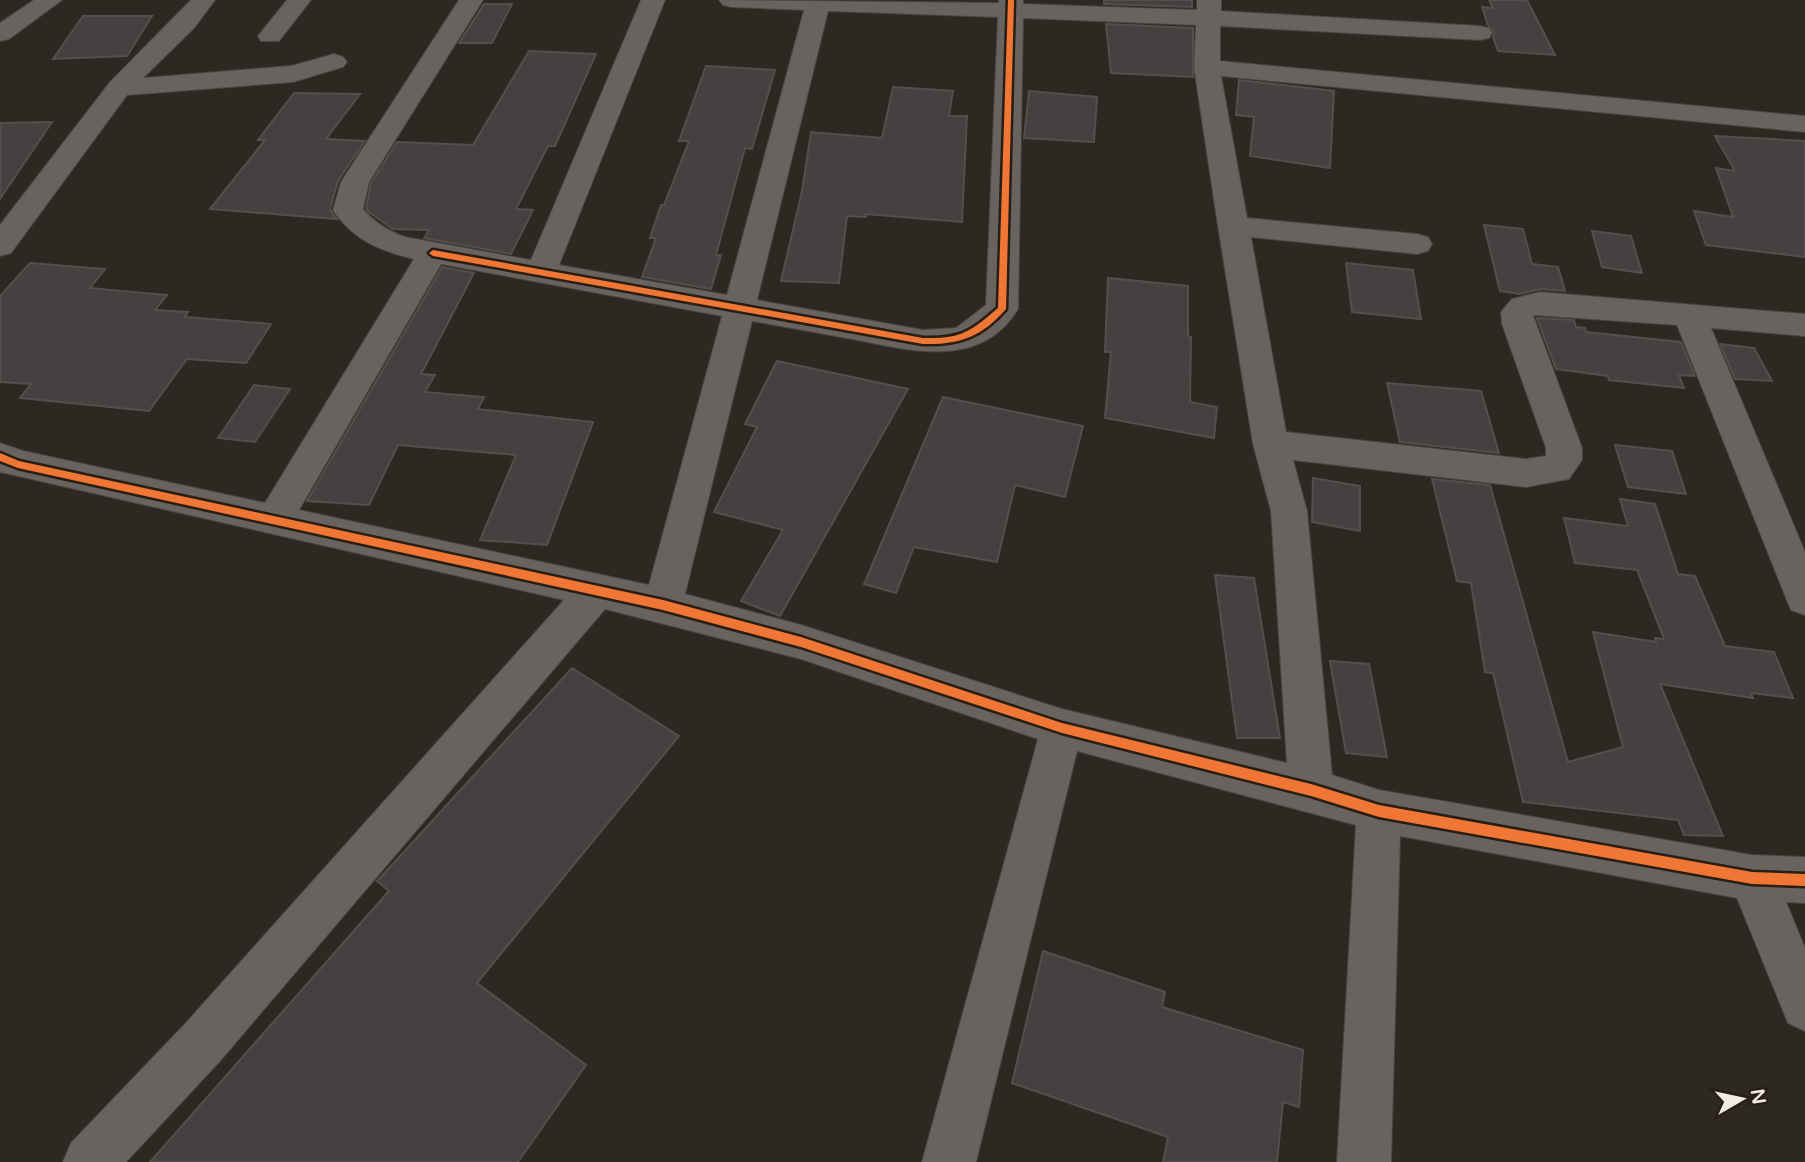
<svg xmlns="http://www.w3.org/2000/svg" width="1805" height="1162" viewBox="0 0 1805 1162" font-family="'Varela Round',sans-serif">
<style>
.building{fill:#464141;stroke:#544f4e;stroke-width:2}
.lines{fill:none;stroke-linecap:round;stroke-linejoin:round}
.minor-casing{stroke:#4a443f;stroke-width:2}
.minor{fill:#68635e;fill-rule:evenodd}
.cycleway-casing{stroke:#291e14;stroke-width:5}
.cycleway{fill:#f07635;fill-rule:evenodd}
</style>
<rect width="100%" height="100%" fill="#2e2822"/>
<!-- building -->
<g class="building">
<path d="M1104 0H1192V7L1104 4Z"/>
<path d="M1489 0H1527L1555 55 1498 51 1493 37 1494 32 1488 25 1482 7 1493 8Z"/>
<path d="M484 4H512L492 43H459Z"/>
<path d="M83 16H152L127 56 53 59Z"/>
<path d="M1106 24 1193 28V77L1111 73Z"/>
<path d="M529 51 596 54 555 146H548L516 209 533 210 511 254 424 238 429 230 393 229 369 212 366 208 371 183 397 142 473 145Z"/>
<path d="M706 66 775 70 752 149 745 148 716 255H721L711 289 642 277 656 238H650L661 205H664L689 141H679Z"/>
<path d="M1239 80 1334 91 1330 168 1250 156 1254 117 1236 115Z"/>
<path d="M893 87 953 91 949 116H967L962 222 866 214V217L847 216 839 283 781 281 802 191 811 132 882 138Z"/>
<path d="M1029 91 1097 97 1094 142 1024 138Z"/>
<path d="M294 93 360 94 326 139 365 141 338 181 330 209 337 219 210 209 265 140H258Z"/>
<path d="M52 122 0 199V123Z"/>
<path d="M1715 136 1805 141V257L1706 245 1694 211 1733 217 1716 168 1735 171Z"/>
<path d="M1484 225 1523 229 1532 264 1558 267 1565 291 1540 289 1520 294 1500 291Z"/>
<path d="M1592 231 1631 236 1642 273 1602 267Z"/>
<path d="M30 263 105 269 90 288 167 295 155 310 188 312 185 317 271 324 246 363 187 359 149 411 20 398 31 384 0 382V296Z"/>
<path d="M1346 263 1413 270 1421 319 1352 312Z"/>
<path d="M442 267 474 273 421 374 435 375 425 392 484 397 478 409 593 422 547 545 480 540 516 455 398 445 369 505 307 501Z"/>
<path d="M1108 278 1188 286V336L1191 337 1190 402 1217 407 1214 438 1105 418 1111 352H1105Z"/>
<path d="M1537 318 1574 320 1576 327 1585 328 1586 332 1681 342 1695 376 1679 375 1684 388 1609 380 1608 376 1556 369Z"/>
<path d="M1720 344 1754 348 1772 381 1735 379Z"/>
<path d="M777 361 908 389 780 616 741 601 783 530 714 512 757 427 745 424Z"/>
<path d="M1387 383 1481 391 1499 453 1400 442Z"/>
<path d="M254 385 290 389 255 442 218 438Z"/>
<path d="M943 397 1083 426 1065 497 1015 485 997 562 914 547 896 593 864 584Z"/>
<path d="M1615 445 1672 451 1686 494 1628 487Z"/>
<path d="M1313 478 1360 486V531L1312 522Z"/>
<path d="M1432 479 1490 485 1568 762 1623 747 1593 632 1656 642 1655 638 1664 639 1637 570 1575 563 1564 518 1628 526 1620 499 1655 504 1678 574 1695 576 1725 646 1774 652 1793 698 1751 693 1753 698 1660 684 1723 836 1684 835 1678 820 1523 802 1493 673 1485 672 1471 583 1457 581Z"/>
<path d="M1215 575 1254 578 1280 738H1237Z"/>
<path d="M1330 661 1369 664 1387 757 1346 753Z"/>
<path d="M572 668 679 736 477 983 586 1065 518 1162H150L389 891 377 881 380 878Z"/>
<path d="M1043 951 1165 992 1162 1007 1303 1050 1299 1107 1283 1102 1277 1162H1163L1168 1137 1012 1083Z"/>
</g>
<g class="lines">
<defs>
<g id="minor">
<path d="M34 0H62L9 39 0 41V23Z"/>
<path d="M191 0H215L194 28 143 78 291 66 334 54 343 57 347 62 343 67 293 82 127 95 11 253 0 256V225L110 82Z"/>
<path d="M287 0H311L279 41H261L258 36Z"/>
<path d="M459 0H483L369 182 363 209C375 223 388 231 405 237L531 260 641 0H665L559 265 727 295 804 10 731 7 723 5 719 0 999 3V0H1023V4L1197 10V0H1221V11L1480 26 1489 28 1492 33 1489 38 1480 40 1220 26V61L1805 116V132L1221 76 1247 218 1417 234 1428 237 1432 244 1428 251 1417 254 1251 237 1286 432 1526 459 1546 456V448L1502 324 1501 312 1512 299 1540 292 1805 314V336L1711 328 1805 552V615L1791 610 1786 598 1677 325 1533 315 1582 448V460L1569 479 1526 487 1293 460 1307 511 1332 775 1379 790 1752 855 1805 857V903L1786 902 1805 948V1031L1788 1023 1737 898 1400 836 1391 1162H1337L1356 825 1077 751 976 1162H922L1038 739 801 659 605 609 220 1061 126 1162H63L71 1143 184 1025 564 600 0 472V443L23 451 265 503 414 259C380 251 353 240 333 210L341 182ZM828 11 998 17 986 305 956 328 923 330 757 300ZM1023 18 1196 25 1194 67 1218 226 1253 444 1271 511 1287 763 1062 709 801 625 685 594 752 321C785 327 819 333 852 339 909 350 980 371 1018 309ZM441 264 722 316 649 585 299 510Z"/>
</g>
</defs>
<!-- minor casing -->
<use href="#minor" class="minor-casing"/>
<!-- minor -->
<use href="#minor" class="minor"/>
<defs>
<g id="cycleway">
<path d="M1008 0H1014L1006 309C982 337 959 345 923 344L433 256 429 253 433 250 923 338C961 339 970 332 998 308Z"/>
<path d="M0 453 19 461 663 600 801 637 1062 723 1311 784 1379 805 1752 872 1805 874V886L1752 884 1379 817 1311 796 1062 733 801 647 663 610 18 468 0 461Z"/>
</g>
</defs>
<!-- cycleway casing -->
<use href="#cycleway" class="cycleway-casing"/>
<!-- cycleway -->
<use href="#cycleway" class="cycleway"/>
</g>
<!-- north arrow -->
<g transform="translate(1742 1099) rotate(81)" stroke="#291e14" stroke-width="5" paint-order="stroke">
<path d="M0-5L12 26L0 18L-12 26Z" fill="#f2eae3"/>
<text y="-10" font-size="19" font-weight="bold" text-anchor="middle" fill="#f2eae3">N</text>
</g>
</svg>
